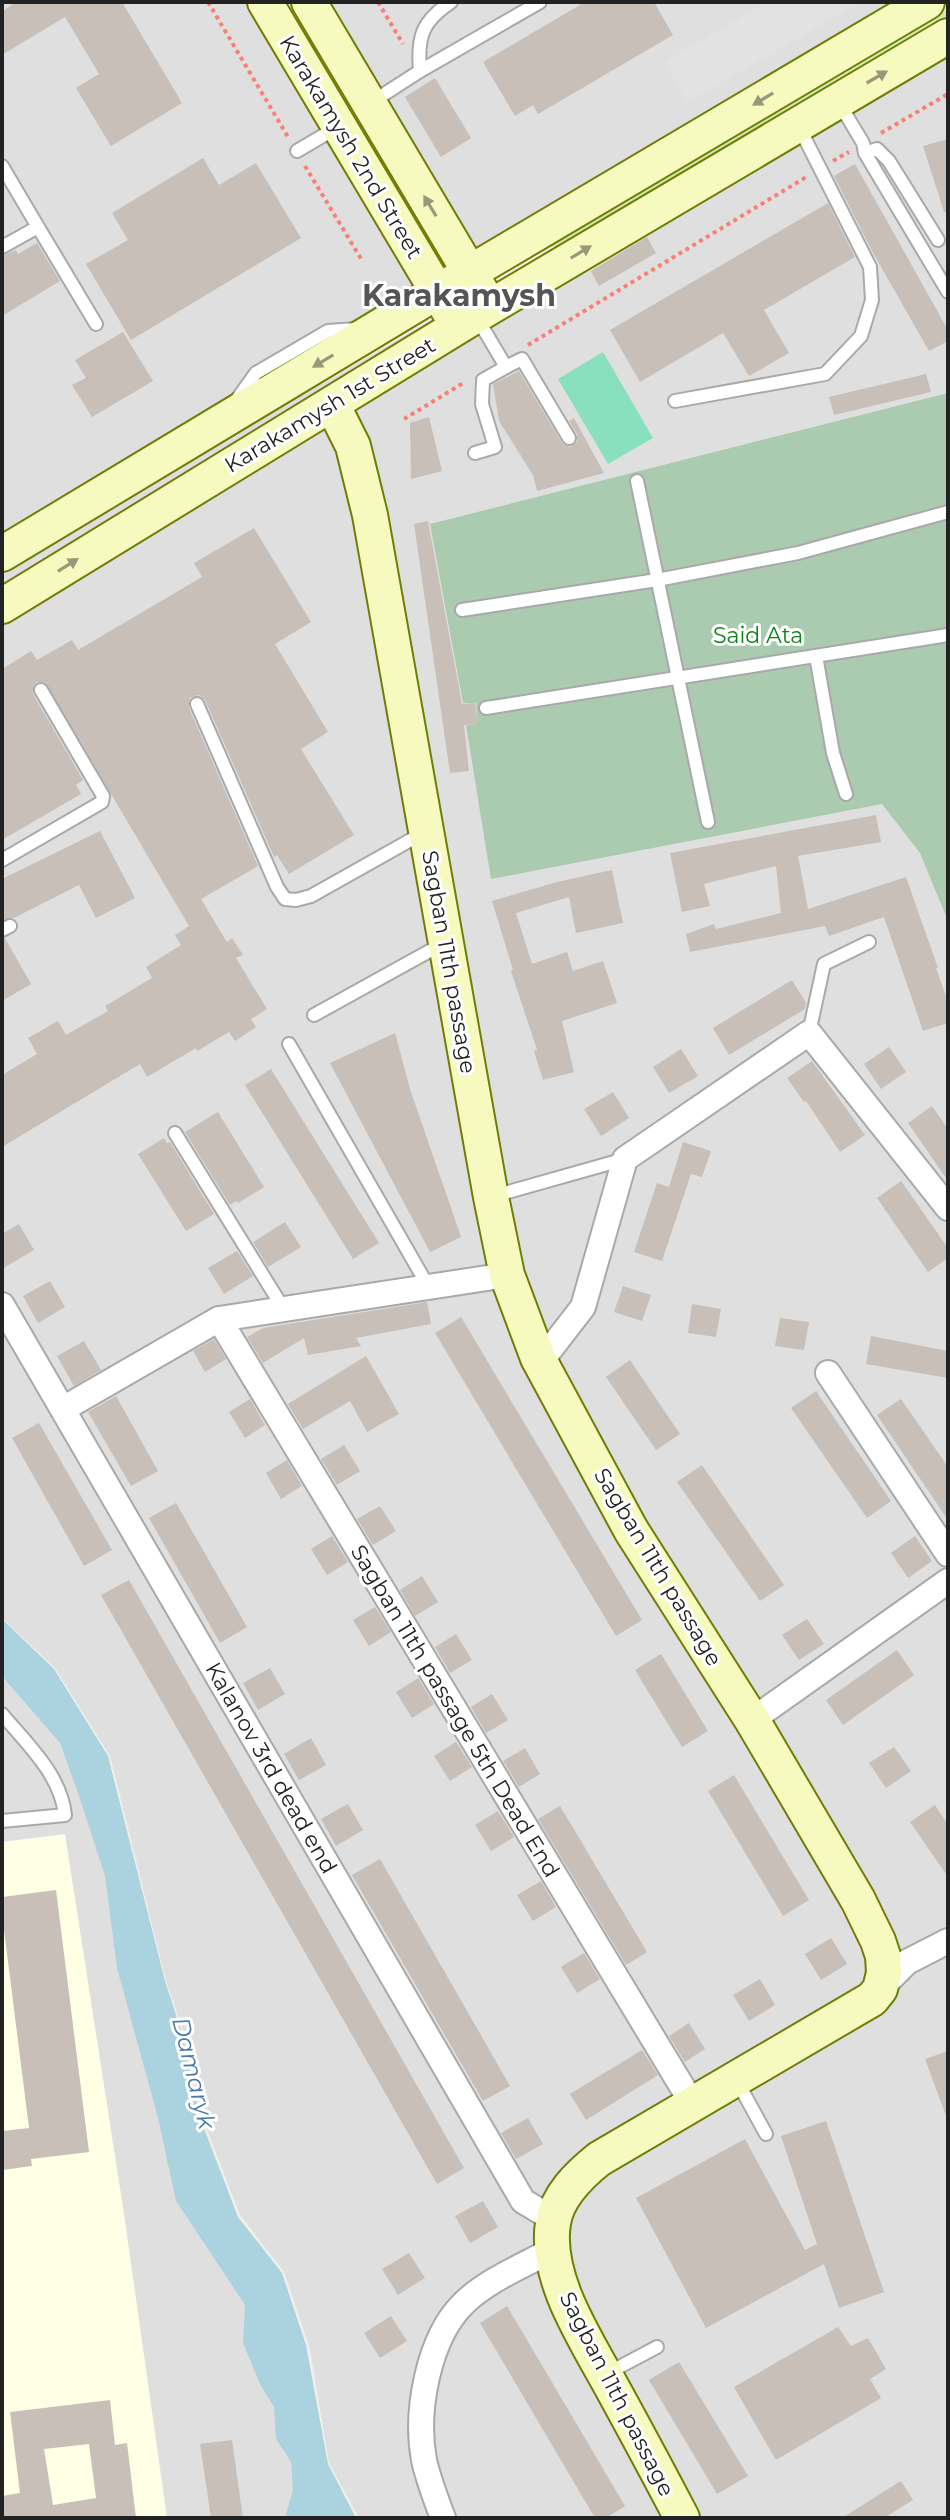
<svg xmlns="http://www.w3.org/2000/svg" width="950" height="2520" viewBox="0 0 950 2520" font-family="Montserrat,sans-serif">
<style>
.residential{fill:#e0dfdf}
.education{fill:#ffffe5}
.grass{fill:#cdebb0}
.cemetery{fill:#aacbaf}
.pitch{fill:#88e0be}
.parking{fill:#e2e2e2}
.water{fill:#aad3df}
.building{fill:#c7bfb8;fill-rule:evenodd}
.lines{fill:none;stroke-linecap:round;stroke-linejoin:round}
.service-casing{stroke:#a9a9a9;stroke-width:16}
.minor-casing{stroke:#a9a9a9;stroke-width:28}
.secondary-casing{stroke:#707d05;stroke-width:38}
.path{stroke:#fa8072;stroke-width:4;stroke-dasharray:4 4;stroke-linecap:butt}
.service{stroke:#fff;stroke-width:12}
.minor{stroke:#fff;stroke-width:24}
.secondary{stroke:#f7fabf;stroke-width:34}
.oneway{fill:#979978}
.labels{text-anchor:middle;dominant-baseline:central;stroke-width:6;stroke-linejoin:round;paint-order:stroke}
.street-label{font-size:22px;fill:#222;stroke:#fff}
.park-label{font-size:22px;fill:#0c8416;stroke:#fff}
.water-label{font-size:24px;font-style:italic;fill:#4a7aab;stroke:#fff}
.district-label{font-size:30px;font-weight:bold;fill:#555;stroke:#fff}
</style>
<rect width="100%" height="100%" fill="#f2efe9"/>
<!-- residential -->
<g class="residential">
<path d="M2 2H265L437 292 312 368 321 385 948 15V2518H359L329 2463 310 2349 284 2272 240 2215 202 2117 185 2036 166 1981 110 1756 55 1668 2 1618Z"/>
<path d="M309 2H927L470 273Z"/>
<path d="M2 1651 85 1742 139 1969 274 2310 315 2518H2Z"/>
</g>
<!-- education -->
<path class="education" d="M65 1834 124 2214 167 2518H2V1842Z"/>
<!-- grass -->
<path class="grass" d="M948 9V19L561 247 546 246Z"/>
<!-- cemetery -->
<path class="cemetery" d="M948 393V921L920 853 882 804 491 879 466 725 478 724 476 703H463L430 524Z"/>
<!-- pitch -->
<path class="pitch" d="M603 352 653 438 608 464 558 379Z"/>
<!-- parking -->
<path class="parking" d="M768 2H860L687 102 664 62Z"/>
<!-- water -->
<path class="water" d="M2 1619 54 1669 108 1756 165 1981 183 2036 200 2118 238 2217 282 2273 306 2345 328 2464 356 2518H285L293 2490 291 2462 276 2439 274 2407 260 2384 243 2343 245 2305 176 2201 158 2118 117 1968 105 1876 78 1793 60 1743 2 1676Z"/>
<!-- building -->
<g class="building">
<path d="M17 2H122L182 103 111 146 76 88 99 74 65 17 2 55V11Z"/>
<path d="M585 2H654L673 35 538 114 533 105 515 116 483 62Z"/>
<path d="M435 78 471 138 441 157 405 97Z"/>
<path d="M948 139V212H944L923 146Z"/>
<path d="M203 158 219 185 256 163 301 238 131 340 86 264 128 240 112 213Z"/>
<path d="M855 164 948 330V341L929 351 872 251 834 176Z"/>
<path d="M828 203 855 257 764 310 789 353 749 376 723 333 640 382 610 330Z"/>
<path d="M647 237 656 253 599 286 591 271Z"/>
<path d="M37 243 60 281 2 316V256L16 250 18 254Z"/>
<path d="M123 332 153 381 92 417 72 385 86 378 75 360Z"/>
<path d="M519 371 562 443 570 447 577 442V434L569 421 574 418 604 473 537 491 533 475 499 421 493 384Z"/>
<path d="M926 374 931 392 834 415 829 397Z"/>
<path d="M429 417 442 471 411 479 410 423Z"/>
<path d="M428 521 462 704 475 703 478 724 464 725 469 771 450 773 414 524Z"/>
<path d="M254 528 311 622 275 644 328 732 301 749 354 835 289 874 277 855 274 857 205 700 199 695 190 698 189 708 258 866 201 899 227 942 232 938 243 955 236 958 267 1009 251 1019 256 1027 235 1041 229 1032 197 1051 196 1048 147 1077 140 1064 2 1147V1075L37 1054 28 1038 58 1021 66 1035 108 1011 105 1006 152 978 146 967 181 945 175 935 189 926 45 682H37L34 685 33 694 83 780 76 785 81 794 2 840V669L31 651 37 660 72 640 78 650 202 577 194 563Z"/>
<path d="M876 815 881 842 798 856 808 909 906 877 938 968H936L948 1002V1023L923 1031 884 917 829 936 825 926 690 952 686 934 714 924 716 929 781 913 776 866 704 884 710 906 682 912 670 853Z"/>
<path d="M100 831 135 898 96 918 79 885 14 918 2 920V879Z"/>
<path d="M612 870 623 923 576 933 569 897 516 913 532 964 567 952 573 971 603 961 617 1003 562 1021 574 1072 543 1080 534 1051 537 1050 511 971 513 970 492 901 557 882Z"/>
<path d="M5 938 31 984 2 1001V939Z"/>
<path d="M792 980 806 1003 805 1009 729 1055 713 1028Z"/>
<path d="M395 1033 410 1089 461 1237 430 1252 330 1063Z"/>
<path d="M889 1047 906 1072 881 1089 864 1064Z"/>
<path d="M681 1049 698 1076 669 1093 653 1067Z"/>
<path d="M812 1061 865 1135 840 1152 806 1101 804 1102 787 1078Z"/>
<path d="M271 1069 379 1243 353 1259 245 1085Z"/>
<path d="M613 1092 629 1118 601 1136 584 1109Z"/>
<path d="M932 1106 948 1129V1181L908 1123Z"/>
<path d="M218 1112 264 1187 238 1203 236 1201 230 1205 185 1132Z"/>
<path d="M164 1138 167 1143 170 1142 214 1214 186 1231 138 1154Z"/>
<path d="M683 1142 711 1151 702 1177 691 1174 662 1261 634 1252 657 1183 669 1187Z"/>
<path d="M901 1181 948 1248V1258L928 1272 877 1198Z"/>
<path d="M285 1222 301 1247 268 1267 253 1242Z"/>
<path d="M19 1224 34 1250 2 1269V1234Z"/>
<path d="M237 1251 253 1276 224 1294 208 1268Z"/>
<path d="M50 1281 65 1307 38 1323 23 1296Z"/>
<path d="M623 1286 651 1295 642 1321 614 1312Z"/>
<path d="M427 1302 431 1324 356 1338 361 1346 308 1355 304 1338 263 1363 247 1337 263 1328Z"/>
<path d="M692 1304 721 1309 716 1337 688 1333Z"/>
<path d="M461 1317 642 1620 616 1636 435 1333Z"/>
<path d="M780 1318 809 1322 804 1350 775 1346Z"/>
<path d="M871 1336 948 1351V1378L866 1364Z"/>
<path d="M214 1339 226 1359 205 1372 193 1351Z"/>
<path d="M84 1341 101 1370 74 1386 57 1356Z"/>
<path d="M366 1356 399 1414 367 1432 350 1401 303 1429 288 1404Z"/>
<path d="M630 1360 680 1434 656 1450 606 1377Z"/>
<path d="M816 1391 891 1501 867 1518 791 1408Z"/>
<path d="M116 1396 158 1471 131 1486 88 1412Z"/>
<path d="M250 1399 265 1425 245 1438 229 1412Z"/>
<path d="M901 1399 948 1467V1520L877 1415Z"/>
<path d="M39 1423 112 1550 84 1566 12 1438Z"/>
<path d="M344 1445 360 1471 337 1485 321 1459Z"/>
<path d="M287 1460 302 1486 281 1499 266 1473Z"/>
<path d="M702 1465 784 1585 760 1601 677 1482Z"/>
<path d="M176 1503 247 1627 220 1643 149 1518Z"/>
<path d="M380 1506 396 1531 373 1545 357 1519Z"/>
<path d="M332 1536 348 1562 327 1575 311 1549Z"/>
<path d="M915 1536 932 1561 908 1578 891 1553Z"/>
<path d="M422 1576 438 1602 415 1616 400 1590Z"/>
<path d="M129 1580 464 2168 437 2184 101 1595Z"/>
<path d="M375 1607 391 1632 369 1646 353 1620Z"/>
<path d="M807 1619 824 1644 799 1660 782 1635Z"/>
<path d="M456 1634 472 1660 450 1673 435 1647Z"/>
<path d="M897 1650 914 1675 843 1725 826 1700Z"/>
<path d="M661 1654 708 1731 682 1747 635 1670Z"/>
<path d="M270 1668 285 1694 258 1710 243 1683Z"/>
<path d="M418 1678 434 1704 412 1718 396 1692Z"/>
<path d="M492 1694 508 1720 486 1733 471 1707Z"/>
<path d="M311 1738 326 1765 299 1780 284 1754Z"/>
<path d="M456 1742 472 1767 450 1781 434 1756Z"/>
<path d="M894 1747 911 1771 886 1788 869 1763Z"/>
<path d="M525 1748 540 1774 519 1787 503 1761Z"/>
<path d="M734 1775 809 1900 783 1916 708 1791Z"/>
<path d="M348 1804 363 1830 336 1846 321 1819Z"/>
<path d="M935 1805 948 1825V1877L910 1822Z"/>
<path d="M560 1806 647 1952 626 1965 538 1819Z"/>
<path d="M498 1811 514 1837 491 1851 475 1825Z"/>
<path d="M380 1859 510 2086 483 2101 352 1875Z"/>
<path d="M541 1881 556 1907 533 1921 517 1895Z"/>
<path d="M56 1890 89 2152 31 2159 32 2166 2 2170V2131L29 2128 2 1914V1897Z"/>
<path d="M831 1938 847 1964 821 1980 805 1954Z"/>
<path d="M584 1953 600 1979 577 1993 561 1967Z"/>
<path d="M760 1979 775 2005 749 2021 733 1995Z"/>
<path d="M689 2023 705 2049 685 2062 669 2036Z"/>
<path d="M642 2050 658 2075 586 2120 570 2094Z"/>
<path d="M948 2051V2116H946L925 2059Z"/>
<path d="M528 2118 543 2144 516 2159 501 2133Z"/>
<path d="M826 2121 884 2292 839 2308 824 2264 706 2328 636 2198 745 2139 805 2250 817 2244 781 2136Z"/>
<path d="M483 2201 498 2227 470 2243 455 2216Z"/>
<path d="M409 2253 425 2278 398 2295 382 2269Z"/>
<path d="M507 2306 625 2506 606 2518H595L480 2323Z"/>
<path d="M391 2316 407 2341 380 2358 364 2333Z"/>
<path d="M838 2327 851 2346 868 2338 886 2369 870 2379 881 2398 776 2460 734 2387Z"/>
<path d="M679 2362 748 2476 717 2494 649 2380Z"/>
<path d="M110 2400 115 2445 127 2443 136 2518H2V2496L20 2493 10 2412ZM89 2444 96 2498 53 2505 44 2449Z"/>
<path d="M232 2440 243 2518H211L200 2444Z"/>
<path d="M901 2481 913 2500 884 2518H842Z"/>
</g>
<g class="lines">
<defs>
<g id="service">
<path d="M420 71 540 2"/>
<path d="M372 102 420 71C417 37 422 21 451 2"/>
<path d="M839 103 863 143 865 153 948 292"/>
<path d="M297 151 336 128"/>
<path d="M865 153 877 149 889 161 938 240"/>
<path d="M2 166 38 227 2 247"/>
<path d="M38 227 96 324"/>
<path d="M477 318 506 367 522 359 569 438"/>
<path d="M238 398 256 373 328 331 356 329"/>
<path d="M675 401 825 374 861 336 872 300 870 267 799 127"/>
<path d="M475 453 495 447 482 404 483 380 506 367"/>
<path d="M637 481 708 822"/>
<path d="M462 610 657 580 798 553 948 512"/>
<path d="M816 656 833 753 846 794"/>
<path d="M197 704 277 887 285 899 296 900 311 896 423 833"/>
<path d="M486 708 948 635"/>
<path d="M2 860 102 802 103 796 41 690"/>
<path d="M2 930 10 926"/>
<path d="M314 1015 444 943"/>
<path d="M809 1033 824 964 869 942"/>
<path d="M289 1044 428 1286"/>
<path d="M175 1133 283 1308"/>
<path d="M494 1196 625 1159"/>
<path d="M2 1714C27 1744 61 1775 65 1815L2 1821"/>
<path d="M737 2081 766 2134"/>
<path d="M608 2373 657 2347"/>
</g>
<g id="minor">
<path d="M2 1305 523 2201 553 2219"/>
<path d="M219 1319 692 2103"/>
<path d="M538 1358 549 1351 583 1307 625 1159 809 1033 948 1208"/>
<path d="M828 1373 948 1554"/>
<path d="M63 1409 219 1319 507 1275"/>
<path d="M752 1720 948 1581"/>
<path d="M880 1989 907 1962 948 1941"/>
<path d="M443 2518C436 2499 428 2479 424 2460 415 2412 428 2339 463 2304 487 2280 523 2266 552 2250"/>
</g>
<g id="secondary">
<path d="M265 2 449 311"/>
<path d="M309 2 482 293"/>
<path d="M332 404 353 446 370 515 491 1197 507 1275 538 1358 631 1530 752 1720 858 1900 878 1941 883 1956 884 1973 880 1989 872 1999 599 2159C579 2175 557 2196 553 2223 544 2280 589 2344 615 2393 638 2435 660 2476 682 2518"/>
<path d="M2 554 437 292 927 2"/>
<path d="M2 606 475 316 948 36"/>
</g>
</defs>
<!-- service casing -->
<use href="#service" class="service-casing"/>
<!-- minor casing -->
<use href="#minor" class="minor-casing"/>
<!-- secondary casing -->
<use href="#secondary" class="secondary-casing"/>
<!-- path -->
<g class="path">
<path d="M208 2 288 137"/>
<path d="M378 2 403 44"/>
<path d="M881 133 948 94"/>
<path d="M833 161 849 152"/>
<path d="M305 166 363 262"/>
<path d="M528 345 808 176"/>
<path d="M404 419 465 382"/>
</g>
<!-- service -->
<use href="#service" class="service"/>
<!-- minor -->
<use href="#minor" class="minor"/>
<!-- secondary -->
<use href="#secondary" class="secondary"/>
</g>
<!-- one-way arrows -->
<defs><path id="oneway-solid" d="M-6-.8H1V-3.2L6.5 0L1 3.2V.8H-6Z" transform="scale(2)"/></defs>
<g class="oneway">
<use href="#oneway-solid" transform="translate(877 77) rotate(-30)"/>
<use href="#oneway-solid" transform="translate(763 99) rotate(149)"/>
<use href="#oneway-solid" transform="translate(430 206) rotate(-121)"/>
<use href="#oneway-solid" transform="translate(581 252) rotate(-31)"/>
<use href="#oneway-solid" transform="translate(323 361) rotate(149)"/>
<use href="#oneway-solid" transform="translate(68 565) rotate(-32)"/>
</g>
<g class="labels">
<!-- street labels -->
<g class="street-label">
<text transform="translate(351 147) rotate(59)">Karakamysh 2nd Street</text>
<text transform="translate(330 405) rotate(-31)">Karakamysh 1st Street</text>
<text transform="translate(449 962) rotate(80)">Sagban 11th passage</text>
<text transform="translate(658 1567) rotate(59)">Sagban 11th passage</text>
<text transform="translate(455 1711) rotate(59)">Sagban 11th passage 5th Dead End</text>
<text transform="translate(271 1768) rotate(60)">Kalanov 3rd dead end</text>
<text transform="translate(617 2394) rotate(63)">Sagban 11th passage</text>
</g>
<!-- park labels -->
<g class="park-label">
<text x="758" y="635">Said Ata</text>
</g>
<!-- water labels -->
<g class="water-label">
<text transform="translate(194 2073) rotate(76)">Damaryk</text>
</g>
<!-- district labels -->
<g class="district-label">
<text x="459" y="295">Karakamysh</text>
</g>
</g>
<!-- border -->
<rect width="950" height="2520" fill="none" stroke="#222222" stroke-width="8"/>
</svg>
